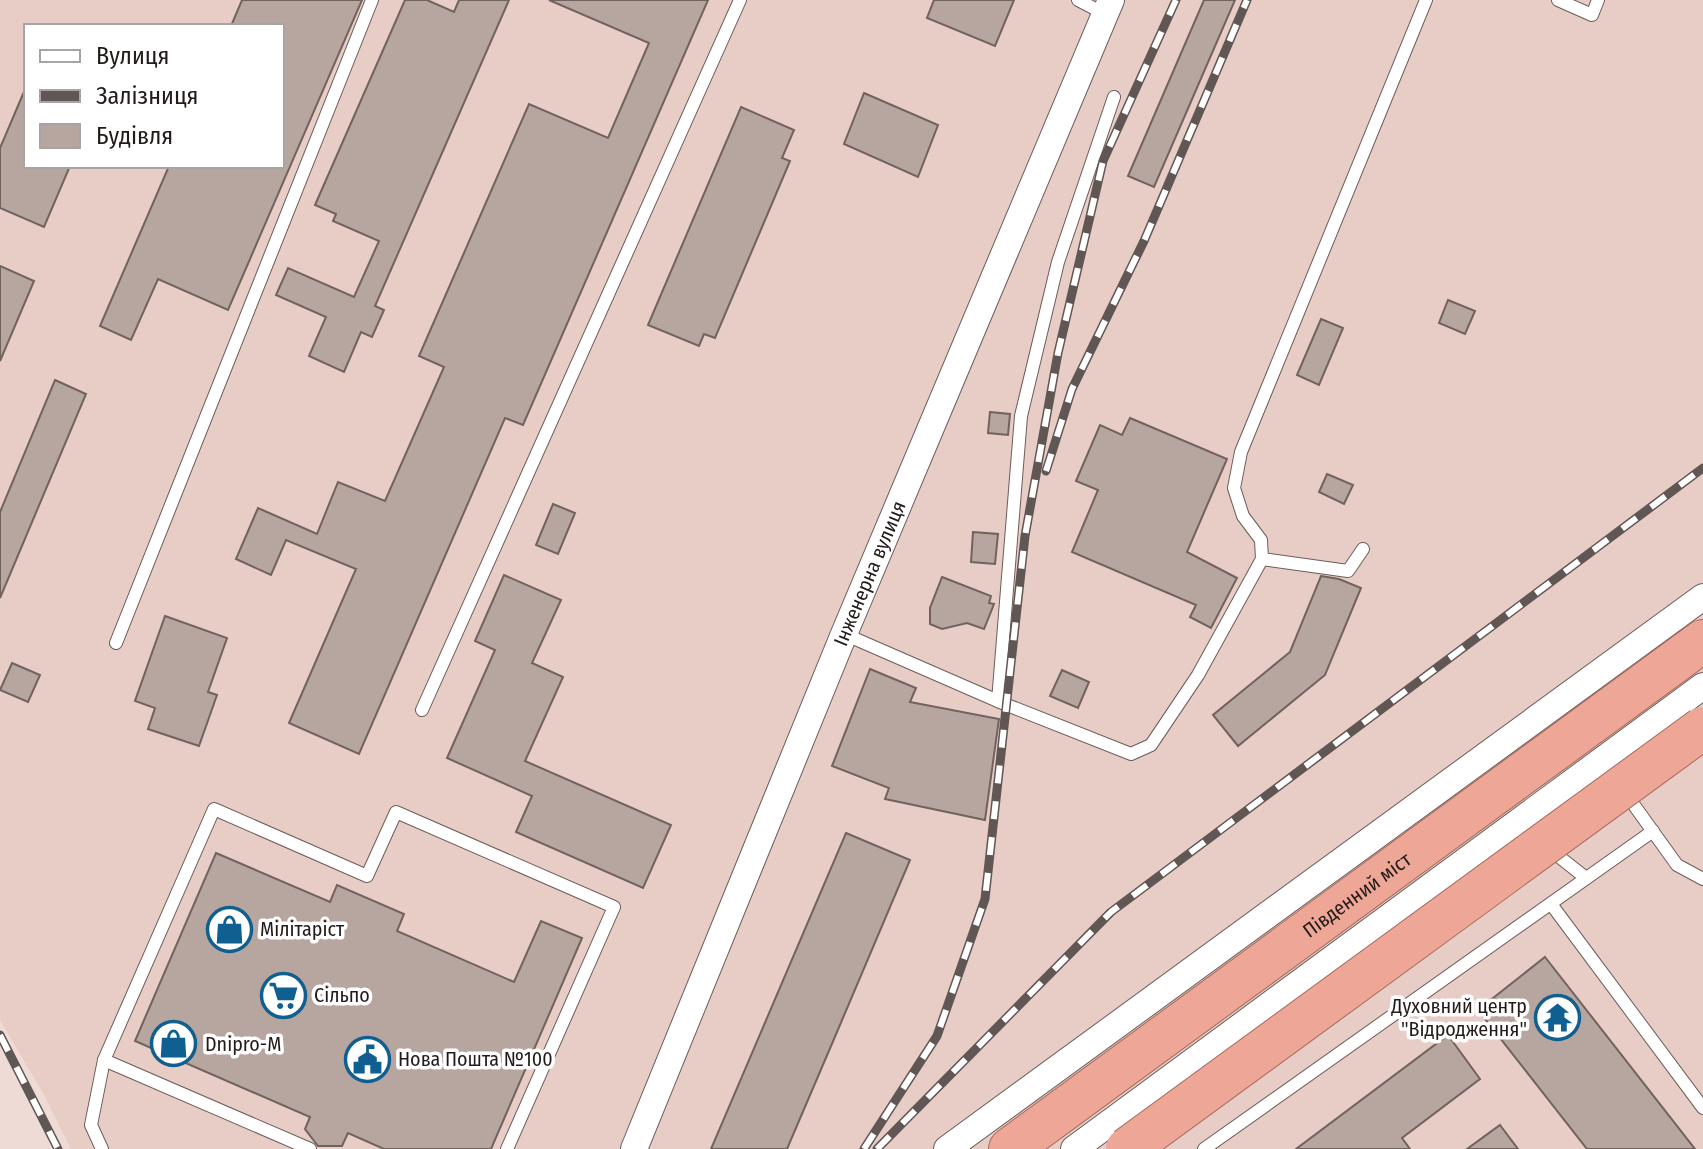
<svg xmlns="http://www.w3.org/2000/svg" width="1703" height="1149" viewBox="0 0 1703 1149" font-family="'Fira Sans Condensed',sans-serif">
<style>
.built{fill:#e8ccc6;fill-rule:evenodd}
.building{fill:#b7a5a0;stroke:#72625e;stroke-width:2}
.lines{fill:none;stroke-linecap:round;stroke-linejoin:round}
.service-casing{stroke:#6d5c58;stroke-width:14}
.minor-casing{stroke:#6d5c58;stroke-width:28}
.trunk-casing{stroke:#a4685a;stroke-width:44}
.service{stroke:#fff;stroke-width:12}
.minor{stroke:#fff;stroke-width:26}
.trunk{stroke:#eea797;stroke-width:42}
.rail-casing{stroke:#605653;stroke-width:9}
.rail{stroke:#fff;stroke-width:6;stroke-dasharray:18;stroke-linecap:butt}
.trunk-bridge-casing{stroke:#a4685a;stroke-width:44;stroke-linecap:butt}
.trunk-bridge{stroke:#eea797;stroke-width:42}
.labels{text-anchor:middle;dominant-baseline:central;stroke-width:7;stroke-linejoin:round;paint-order:stroke}
.street-label{font-size:20px;fill:#221b19;stroke:#fff}
.poi-label{font-size:20px;fill:#221b19;stroke:#fff;text-anchor:start}
</style>
<rect width="100%" height="100%" fill="#efdbd6"/>
<!-- built -->
<path class="built" d="M0 0H1703V1149H71L43 1093 0 1020ZM26 26H282V166H26Z"/>
<!-- building -->
<g class="building">
<path d="M242 0H362L228 310 158 279 131 340 100 326 169 166H282V26H231Z"/>
<path d="M405 0H427L454 12 459 0H509L375 306 384 310 372 337 361 332 344 372 309 356 326 317 276 295 288 268 354 297 379 241 333 221 336 214 315 205Z"/>
<path d="M549 0H708L523 425 505 418 359 754 289 723 356 569 286 540 271 575 236 559 258 508 317 534 338 482 385 501 444 367 419 356 529 104 608 138 649 43Z"/>
<path d="M934 0H1014L995 46 927 18Z"/>
<path d="M1204 0H1235L1154 187 1128 176Z"/>
<path d="M26 87V166H70L44 227 0 208V148Z"/>
<path d="M864 93 938 125 918 177 844 144Z"/>
<path d="M741 107 794 130 782 158 790 161 715 338 704 334 699 346 648 325Z"/>
<path d="M0 266 34 281 0 361Z"/>
<path d="M1448 300 1475 311 1465 334 1439 323Z"/>
<path d="M1321 319 1343 328 1319 385 1297 375Z"/>
<path d="M55 380 86 394 0 598V512Z"/>
<path d="M990 412 1010 414 1008 435 988 433Z"/>
<path d="M1130 418 1227 459 1187 552 1237 578 1211 628 1190 617 1196 605 1072 552 1098 490 1076 481 1100 425 1122 435Z"/>
<path d="M1327 474 1353 485 1344 504 1319 492Z"/>
<path d="M553 504 575 513 558 554 536 545Z"/>
<path d="M973 532 998 534 995 564 971 562Z"/>
<path d="M504 575 561 600 532 663 563 677 525 761 671 825 643 888 516 832 532 796 447 758 495 650 475 641Z"/>
<path d="M1321 576 1339 579 1361 588 1325 675 1238 746 1213 715 1290 652Z"/>
<path d="M942 577 991 596 989 603 994 604 984 629 967 623 942 629 930 624V608Z"/>
<path d="M165 616 227 638 208 692 217 695 199 746 148 729 155 708 135 701Z"/>
<path d="M12 663 40 675 28 702 0 690Z"/>
<path d="M870 669 916 688 910 702 999 719 985 820 885 799 889 788 832 766Z"/>
<path d="M1062 670 1089 682 1078 708 1050 696Z"/>
<path d="M846 833 910 860 834 1039 787 1149H711Z"/>
<path d="M216 853 330 902 337 885 404 914 397 931 514 982 541 921 582 938 491 1149H384L348 1133 342 1146H318L305 1129 310 1117 135 1041Z"/>
<path d="M1545 957 1695 1149H1587L1478 1010Z"/>
<path d="M1448 1035 1480 1079 1402 1138 1410 1149H1296Z"/>
<path d="M1500 1125 1518 1149H1467Z"/>
</g>
<g class="lines">
<defs>
<g id="service">
<path d="M1078 0 1105 14"/>
<path d="M1558 0 1592 15 1598 0"/>
<path d="M1262 559 1348 571 1363 549"/>
<path d="M844 634 1007 705 1131 754 1151 745 1198 675 1262 559 1261 540 1243 516 1234 488 1241 452 1426 0"/>
<path d="M116 643 372 0"/>
<path d="M998 701 1021 416 1058 262 1114 97"/>
<path d="M422 710 740 0"/>
<path d="M1626 794 1677 865 1703 879"/>
<path d="M1548 848 1586 878"/>
<path d="M1551 904 1703 1108"/>
<path d="M104 1060 310 1149"/>
<path d="M102 1149 91 1125 104 1060 214 809 367 876 396 812 614 907 507 1149"/>
<path d="M1204 1149 1653 831"/>
</g>
<g id="minor">
<path id="s1" d="M634 1149 844 634 1111 0"/>
<path d="M947 1149 1703 597"/>
<path d="M1074 1149 1703 686"/>
</g>
<g id="trunk">
<path id="s2" d="M1010 1149 1703 641"/>
</g>
</defs>
<!-- service casing -->
<use href="#service" class="service-casing"/>
<!-- minor casing -->
<use href="#minor" class="minor-casing"/>
<!-- trunk casing -->
<use href="#trunk" class="trunk-casing"/>
<!-- service -->
<use href="#service" class="service"/>
<!-- minor -->
<use href="#minor" class="minor"/>
<!-- trunk -->
<use href="#trunk" class="trunk"/>
<defs>
<g id="rail">
<path d="M1046 471 1072 389 1144 241 1247 0"/>
<path d="M0 1035 58 1149"/>
<path d="M864 1149 937 1036 985 899 1025 536 1058 353 1103 161 1176 0"/>
<path d="M877 1149 1111 912 1703 468"/>
</g>
</defs>
<!-- rail casing -->
<use href="#rail" class="rail-casing"/>
<!-- rail -->
<use href="#rail" class="rail"/>
<defs>
<path id="trunk-bridge" d="M1127 1149 1703 728"/>
</defs>
<!-- trunk-bridge casing -->
<use href="#trunk-bridge" class="trunk-bridge-casing"/>
<!-- trunk-bridge -->
<use href="#trunk-bridge" class="trunk-bridge"/>
</g>
<!-- icons -->
<defs>
<symbol id="shop-ring" viewBox="-11 -11 22 22"><circle r="9.5" fill="#fff" stroke="#0f5f91" stroke-width="1.5"/><path d="M-5-2.5h2.3a2.7 3.5 0 0 1 5.4 0H5L5.5 6h-11ZM-1.5-2.5h3a1.5 2.3 0 0 0-3 0Z" fill="#0f5f91"/></symbol>
<symbol id="supermarket-ring" viewBox="-11 -11 22 22"><circle r="9.5" fill="#fff" stroke="#0f5f91" stroke-width="1.5"/><path d="M-6-5.5h2.5l.6 2H6L4.5 2H-2.5L-4.4-4H-6ZM-1.5 3.2a1.3 1.3 0 1 0 .1 0ZM3 3.2a1.3 1.3 0 1 0 .1 0Z" fill="#0f5f91"/></symbol>
<symbol id="temple-ring" viewBox="-11 -11 22 22"><circle r="9.5" fill="#fff" stroke="#0f5f91" stroke-width="1.5"/><path d="M0-6L5-2H3V0L6.5 2.5H4V6H1.5V3h-3V6H-4V2.5H-6.5L-3 0V-2H-5Z" fill="#0f5f91"/></symbol>
<symbol id="civic-ring" viewBox="-11 -11 22 22"><circle r="9.5" fill="#fff" stroke="#0f5f91" stroke-width="1.5"/><path d="M-.6-6.5H3V-4.5H.6V-3L4-1V1h2V6H-6V1h2V-1L-.6-3ZM-1.2 2.5V6h2.4V2.5Z" fill="#0f5f91"/></symbol>
</defs>
<g fill-rule="evenodd">
<use href="#shop-ring" x="204" y="904" width="51" height="51"/>
<use href="#supermarket-ring" x="258" y="970" width="51" height="51"/>
<use href="#temple-ring" x="1532" y="992" width="51" height="51"/>
<use href="#shop-ring" x="148" y="1018" width="51" height="51"/>
<use href="#civic-ring" x="342" y="1034" width="51" height="51"/>
</g>
<g class="labels">
<!-- street labels -->
<g class="street-label">
<text stroke="none"><textPath href="#s1" startOffset="622">Інженерна вулиця</textPath></text>
<text stroke="none"><textPath href="#s2" startOffset="430">Південний міст</textPath></text>
</g>
<!-- poi labels -->
<g class="poi-label">
<text x="260" y="929">Мілітаріст</text>
<text x="314" y="995">Сільпо</text>
<text x="1527" y="1006" text-anchor="end">Духовний центр<tspan x="1527" dy="23">"Відродження"</tspan></text>
<text x="205" y="1044">Dnipro-M</text>
<text x="398" y="1059">Нова Пошта №100</text>
</g>
</g>
<!-- legend -->
<rect x="24" y="24" width="260" height="144" fill="#ffffff" stroke="#a7a4a3" stroke-width="2"/>
<rect x="40" y="50" width="40" height="12" fill="#ffffff" stroke="#a7a4a3" stroke-width="2"/>
<text x="96" y="64" font-size="24" fill="#221b19">Вулиця</text>
<rect x="40" y="90" width="40" height="12" fill="#605653" stroke="#a7a4a3" stroke-width="2"/>
<text x="96" y="104" font-size="24" fill="#221b19">Залізниця</text>
<rect x="40" y="124" width="40" height="24" fill="#b7a5a0" stroke="#a7a4a3" stroke-width="2"/>
<text x="96" y="144" font-size="24" fill="#221b19">Будівля</text>
</svg>
